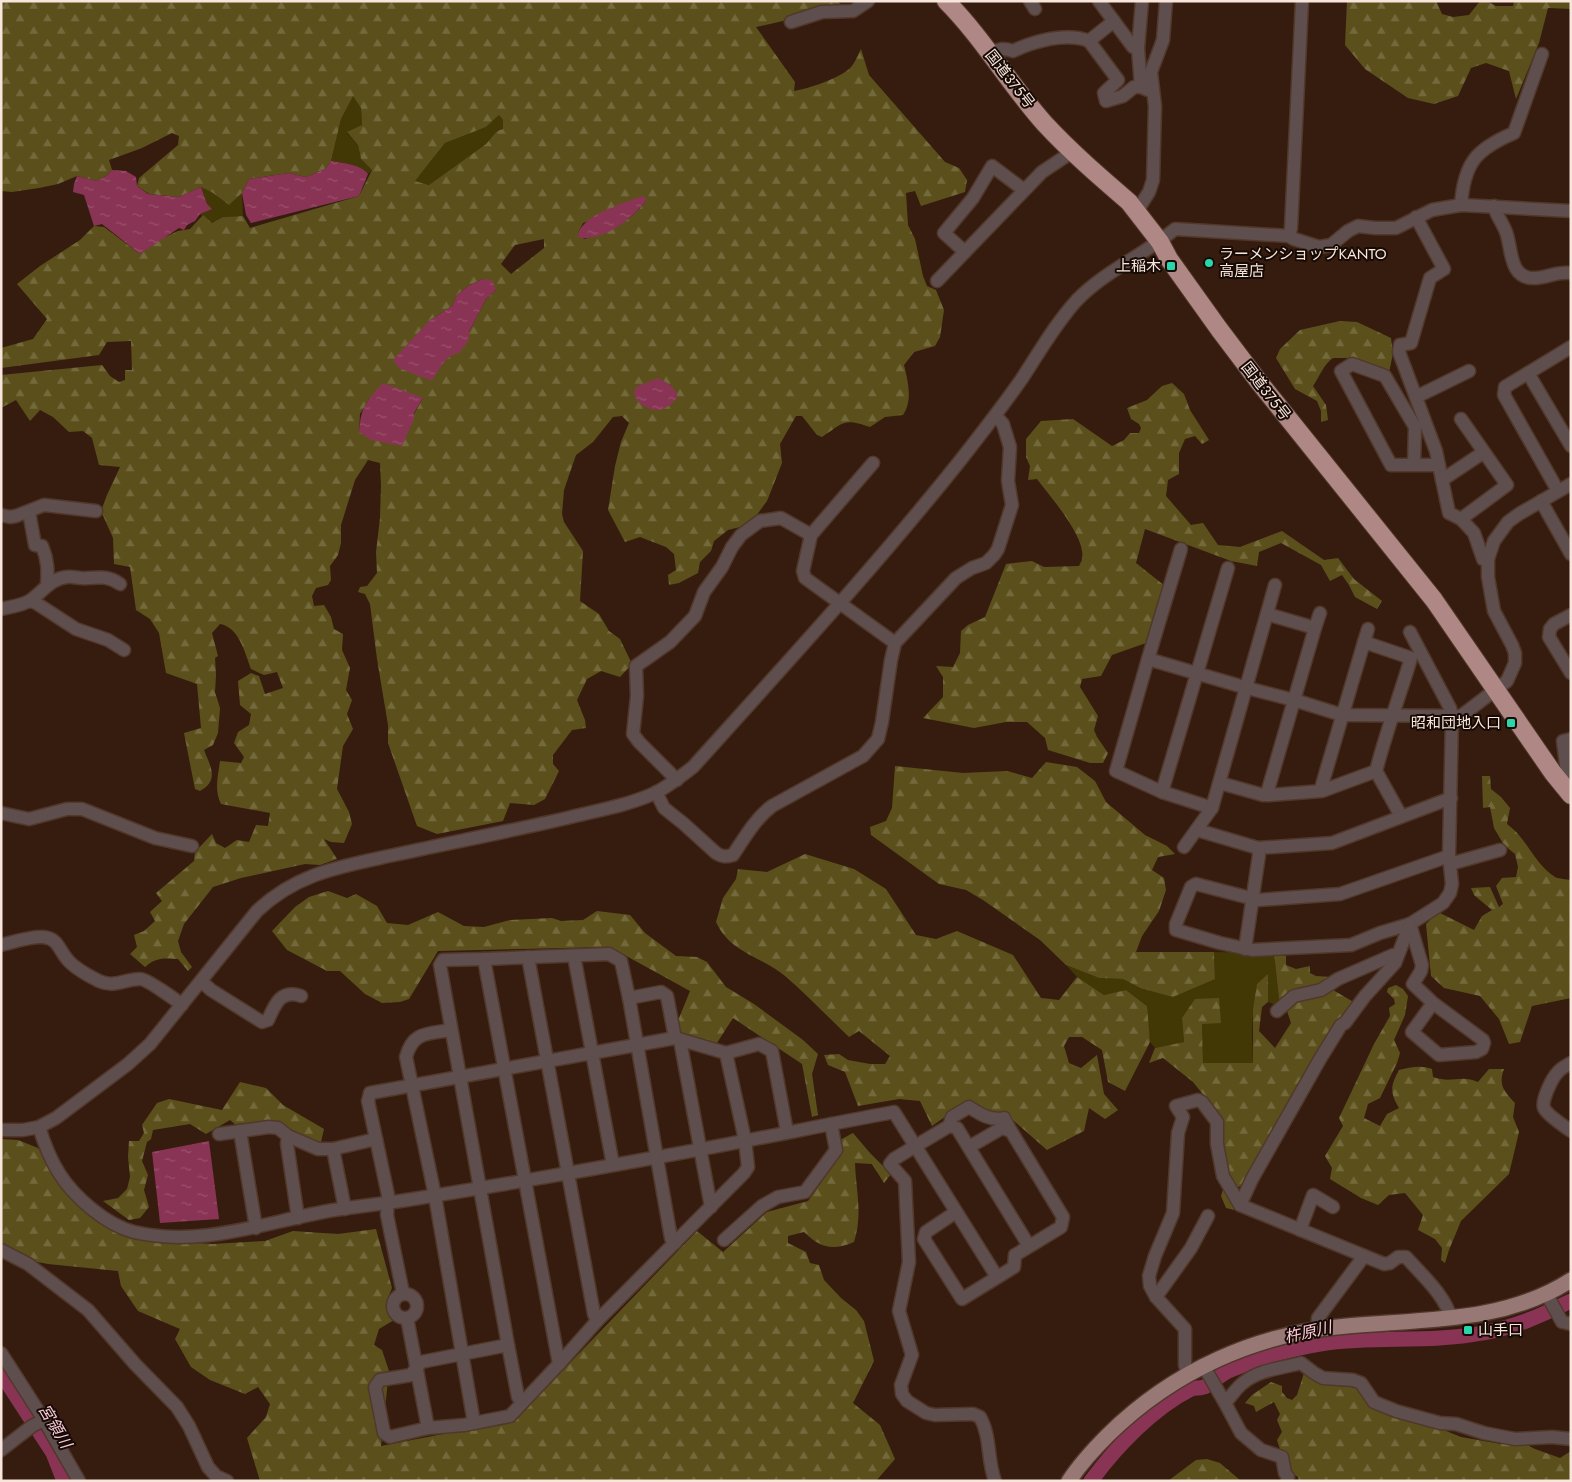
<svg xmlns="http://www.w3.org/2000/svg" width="1572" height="1482" viewBox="0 0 1572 1482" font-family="Jost,'Noto Sans JP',sans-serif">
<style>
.grass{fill:#423805}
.forest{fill:url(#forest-firs);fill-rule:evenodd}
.water{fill:url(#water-ripples)}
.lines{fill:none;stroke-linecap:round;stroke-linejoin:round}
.river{stroke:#893455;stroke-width:15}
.minor-casing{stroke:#51382b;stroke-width:15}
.major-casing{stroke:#51382b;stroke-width:18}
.highway-casing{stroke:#51382b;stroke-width:20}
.minor{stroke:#5e4e4d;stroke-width:12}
.major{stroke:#987875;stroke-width:15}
.highway{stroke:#af8885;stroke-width:18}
.poi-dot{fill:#2bd5ac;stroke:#160a05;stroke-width:2}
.labels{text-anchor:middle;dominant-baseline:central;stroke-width:4;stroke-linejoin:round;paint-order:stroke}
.street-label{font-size:15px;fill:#f8e5dc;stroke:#160a05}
.poi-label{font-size:15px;fill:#f8e5dc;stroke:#160a05;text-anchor:start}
.water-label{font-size:16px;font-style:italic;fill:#fbc9d8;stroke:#160a05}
</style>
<defs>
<pattern id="forest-firs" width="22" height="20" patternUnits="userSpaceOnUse" patternTransform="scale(1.25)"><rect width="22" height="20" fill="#5b501b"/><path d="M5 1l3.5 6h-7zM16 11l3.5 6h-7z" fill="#73693c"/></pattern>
<pattern id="water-ripples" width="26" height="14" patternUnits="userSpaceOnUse" patternTransform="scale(1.25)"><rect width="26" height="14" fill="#893455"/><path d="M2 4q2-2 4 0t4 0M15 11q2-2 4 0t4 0" fill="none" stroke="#9a516d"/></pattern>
</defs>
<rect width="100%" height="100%" fill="#361c0e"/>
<!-- grass -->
<g class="grass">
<path d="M353 95 361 108 362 125 347 133 358 145 361 159 372 170 368 174C361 164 342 163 331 161L341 119Z"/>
<path d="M499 115 503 120V129L497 131 486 144 429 185 415 181 445 143 486 127Z"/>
<path d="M201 187 213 193 229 205 242 193 243 216 223 217 212 223 200 214 206 211 207 204Z"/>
<path d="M1214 952 1274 953 1279 999 1283 1001 1279 1006 1268 1002V974L1253 1008 1252 1034 1253 1063H1203L1202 1023 1182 1018 1184 1042 1155 1048 1150 1042 1146 1005 1126 990 1104 995 1077 977 1066 965 1099 978 1123 979 1140 988 1215 979Z"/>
</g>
<!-- forest -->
<g class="forest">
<path d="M1 1H837L842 5 783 21 756 27 795 82 794 91C808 89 839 78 849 69 854 65 858 55 861 49L869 75 945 162 959 168 967 180 965 192 921 206 915 191 906 193 908 225 915 239 923 276 927 286 936 290 944 310 940 337 935 346 914 352 904 365C908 382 913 400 903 415L885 417 870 427C844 418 844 422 822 437L817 435 802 416H796L780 444 782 463 767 501 756 516 744 526 728 530 714 541 711 551 700 562 698 573 679 583 669 585 668 575 676 570 674 554 666 547 640 537 625 542 608 510 615 466 621 442 629 423 622 416 613 417 593 442 576 455 564 490 562 514 564 522 583 551 580 601 599 614 609 631 620 639 632 664 620 677 601 671 587 679 577 700 585 720 586 728 572 730 553 755V764L559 771 545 799 534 805 510 803 503 821 437 834 417 826 388 743V725L377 659 370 604 365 594 358 592 360 587 367 586 377 573 376 552 380 518 381 485 380 463 368 460 355 480 341 525V543L338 555 330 566 331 580 328 585 316 588 312 596 314 606 324 605 331 617 334 629 343 634 342 650 350 668 346 690 352 700 347 714 353 729 343 746 337 789 349 812 352 824 344 843 331 842 324 839 337 859 320 865 305 864 241 878 213 887 184 924 178 941 181 952 192 967 188 971 178 959C164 958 156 957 145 967L130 954 137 947 134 935 144 931 155 921 150 912 162 901 156 893 194 861 195 852 212 834 216 843 225 848 237 840 249 842 256 825 268 826 270 813 221 804C214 790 218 776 220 761L241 763 244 757 234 743 238 732 249 725 251 714 240 705 238 681 251 673 259 676 265 694 283 688 277 672 264 675 251 669C245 653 239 627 220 624L212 633 218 656 215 658 216 675 215 692 220 708 218 733 213 745 204 750C210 766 220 780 200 791L195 789 184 733 201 728 197 684 166 673 159 633 150 619 136 610 130 567 114 564 113 538 101 511 107 495 120 467 99 465 92 438 83 431 69 432 53 417 40 410 30 421 16 400 1 408V375L102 365 110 376 119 382 125 380V370H132L131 341 107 342 99 355 1 368V348L33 339 47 319 17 284 40 266 80 240 94 226 104 227 140 254 163 238 178 231 190 229 203 215 212 223 223 217 243 216 250 228 359 196 372 170 361 159 358 145 347 132 362 125 361 108 353 96 341 119 331 161 325 169 306 177 289 173 249 179 242 193 229 205 213 193 201 187 179 197 149 194 137 186 139 178 178 145 179 136 172 133 142 148 109 160 112 170 106 176 97 181 77 176 58 184 39 188 12 192 1 191ZM499 115 503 120V129L497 131 486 144 429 185 415 181 445 143 486 127ZM646 201C628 223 611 232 584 239L578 233 583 223ZM544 239V248L511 274 501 264 515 245ZM483 279 496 290 486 299 469 332 453 354 446 359 429 321 452 306 457 295 468 286ZM423 398 414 414 359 432 360 414 369 399Z"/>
<path d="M1347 1H1436L1442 14 1453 17 1469 15 1480 1H1487L1496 6H1513L1514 1H1571V9L1548 8 1539 43 1516 99 1509 71 1486 63 1471 68 1458 96 1434 104 1408 98 1365 69 1345 45Z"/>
<path d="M1340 321 1357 322 1391 338 1393 353 1389 373 1361 363 1353 358H1333C1323 365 1320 376 1313 386L1326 405 1328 420 1321 422V411L1317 401 1295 389 1276 358 1280 349 1300 330Z"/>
<path d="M1172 383 1184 394 1190 410 1209 440 1202 444 1195 436 1185 439 1179 453V474L1168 480 1166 496 1191 525 1203 523 1218 545 1240 547 1282 531 1324 560 1338 558 1354 579 1382 601 1377 609 1355 597 1349 585 1342 575 1330 581 1321 565 1281 543 1259 552 1257 566 1231 561 1145 529 1136 563 1165 586 1146 643 1112 655 1101 676 1082 679 1080 687 1098 716 1094 730 1097 737 1108 753 1103 763H1090L1048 750 1045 738 1027 722H1006L974 728 923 718 943 697V677L936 666 953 667 960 653 961 631 968 625 985 617 1006 564 1032 561 1044 567 1079 566C1080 563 1082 561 1082 559 1087 538 1049 495 1037 479L1028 480 1030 466 1026 457V439L1041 421 1073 419 1112 446 1124 440 1130 433H1139L1141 428 1139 424 1131 419 1127 408 1147 400 1162 386Z"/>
<path d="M1046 762 1077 767 1095 781 1106 802 1145 835 1167 846 1175 854 1158 857 1152 870 1164 878 1166 890 1159 911 1142 936 1136 952H1214L1215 979 1173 997 1140 988 1123 979 1099 978 1066 965 1040 940 983 900 966 890 939 884 871 835 870 827 886 821 892 808 895 766 963 773 1007 771 1032 778Z"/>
<path d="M1482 776H1490L1491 789 1501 797 1510 808 1507 824C1527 838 1534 864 1555 877 1559 879 1566 879 1571 880V998L1532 1006 1520 1042 1509 1044 1499 1019 1480 996 1444 988 1431 976 1426 924 1438 912 1474 930 1482 916 1492 910 1474 895 1471 888 1490 887 1499 907 1503 904 1496 886 1502 878 1516 877 1518 867 1515 854 1504 845 1494 828 1490 807 1483 808Z"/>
<path d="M805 854 854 869 886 889 916 935 936 939 957 931 1013 955 1041 998 1059 1000 1077 977 1104 995 1126 990 1147 1006 1150 1042 1125 1091 1108 1082 1102 1050 1082 1037H1069L1064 1046 1069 1063 1081 1068 1097 1055 1104 1094 1118 1110 1105 1119 1089 1108 1084 1131 1047 1150 1006 1114 993 1113 966 1102 932 1126 920 1101 899 1099 858 1106 845 1072 828 1065 824 1055 839 1054 848 1060 870 1064H885L890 1056 859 1031 849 1037C828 1017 807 995 785 976 761 956 730 953 716 922L723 898 736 879 738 869 767 872Z"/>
<path d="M328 891 347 898 356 894 377 906 387 923 408 925 438 912 464 926 484 927 510 920 552 918 561 921 583 920 597 911 630 915 645 933 676 956 697 957 707 962 726 987 754 1004 803 1040 818 1054 812 1074 818 1115 812 1117 802 1064 733 1018 715 1046 678 1034 677 1023 690 991 610 947 438 951 409 999 400 1002 382 1003 365 994 340 971H327L287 950 272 931 295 907 309 897Z"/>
<path d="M1274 953 1286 956V965L1296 969 1310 966V973L1316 976 1332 977 1329 981 1283 1001 1279 999Z"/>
<path d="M1268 974V1002L1262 1007 1259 1031 1275 1048 1291 1023 1286 1008 1299 998 1314 999 1333 990 1357 1004 1247 1182 1230 1192 1239 1206 1234 1210 1226 1208 1221 1196 1227 1176 1220 1142 1223 1119 1193 1082 1163 1058 1149 1063 1155 1048 1184 1042 1182 1018 1195 999 1219 998 1221 1023 1202 1024 1203 1063H1253V1009L1257 984Z"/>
<path d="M1396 985 1403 989 1408 996 1405 1015 1394 1040 1400 1053 1397 1063 1380 1098 1368 1104 1364 1118 1380 1126 1387 1114 1399 1108C1390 1092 1390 1087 1399 1070 1411 1067 1421 1065 1432 1069L1433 1077C1452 1084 1461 1074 1478 1082L1489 1069H1504C1498 1085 1504 1091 1515 1103L1513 1117 1519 1132 1509 1174 1461 1221 1449 1250 1445 1263 1441 1260 1442 1248 1435 1239 1418 1230 1423 1215 1405 1193 1389 1195 1378 1205 1361 1198 1330 1179 1332 1168 1325 1156 1343 1126 1339 1118 1374 1044 1390 1016 1389 1008 1395 1004 1394 999 1387 992 1388 988Z"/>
<path d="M240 1082 266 1088 283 1105 324 1129 320 1146 276 1123 237 1126 230 1120 206 1134 190 1124 153 1130 151 1139 147 1142 142 1161 148 1175 144 1190 149 1207 140 1218 129 1220 103 1201 118 1198 127 1189 130 1177 128 1157 129 1141H139L144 1133 142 1125 157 1103 169 1099 222 1110Z"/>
<path d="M853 1133 870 1153 891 1174 884 1183 872 1164 855 1163C856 1191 863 1214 854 1242 833 1251 820 1248 804 1232L788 1236V1243L806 1252 810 1263 819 1265 824 1280 841 1298 856 1310 864 1321 874 1361 853 1403 880 1425 895 1459 876 1481H260L247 1438 266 1417 270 1404 258 1387 245 1394 210 1380 191 1367 175 1339 180 1329 138 1311 121 1286 118 1271 48 1264 16 1258 1 1247V1139L18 1140 38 1148 72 1196 98 1219 185 1242 212 1244 265 1241 293 1231 338 1234 376 1229 392 1288 387 1300 386 1309 394 1320 379 1329 374 1345 382 1350 389 1371 381 1446 515 1420 697 1231 723 1252 767 1212 808 1201 841 1154 840 1140Z"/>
<path d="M1305 1370C1319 1374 1346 1379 1358 1387 1363 1390 1366 1398 1367 1404L1379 1410 1424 1422 1461 1437 1501 1444 1523 1443 1535 1449 1560 1458 1571 1451V1481H1299L1298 1477 1287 1470 1277 1440 1282 1432 1277 1420 1280 1414 1274 1402 1256 1412 1254 1406 1245 1403 1252 1395 1271 1382 1282 1386V1392L1287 1398 1292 1400 1297 1395Z"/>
<path d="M1207 1459 1220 1463 1241 1481H1168L1196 1460Z"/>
</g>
<!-- water -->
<g class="water">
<path d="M331 161C342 163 361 164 368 174L359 196 251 223 246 215 242 193 249 179 289 173 306 177 325 169Z"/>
<path d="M112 170 126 171 136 177 137 186 148 194 179 197 201 187 207 204 212 209 200 214 195 221 187 225 184 230 179 228 140 254 102 224 94 226 84 195 73 192 74 184 77 176 97 181 106 176Z"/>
<path d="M642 196 646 198V201C630 220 606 240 579 238L578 233C587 213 622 204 642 196Z"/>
<path d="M483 279 492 280 496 290 486 299 469 332V340L459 353C445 355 440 369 433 379L430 380 399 368 393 360 429 321 452 306 457 295 468 286Z"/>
<path d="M658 378C668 383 674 386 678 397 674 401 669 407 663 409 655 412 642 407 637 400 635 398 635 395 634 393L636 387Z"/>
<path d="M383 383 423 398 414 413V419L402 446 371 440 359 432C361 406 366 402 383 383Z"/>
<path d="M209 1141 219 1219 160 1223 152 1152Z"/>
</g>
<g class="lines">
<!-- river -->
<g class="river">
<path d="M1 1373 53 1453 64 1481"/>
<path d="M1091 1481C1116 1447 1153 1408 1191 1389 1196 1387 1201 1389 1206 1386 1213 1382 1220 1375 1228 1371 1258 1358 1294 1348 1326 1343 1378 1336 1431 1343 1482 1333 1514 1328 1542 1315 1571 1301"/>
</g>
<defs>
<g id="minor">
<path d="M1030 1 1035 9"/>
<path d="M1099 1 1133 47 1138 48 1142 1"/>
<path d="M791 22 822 12 853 11 868 1"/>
<path d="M1089 41 1114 21"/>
<path d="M1138 48 1141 87 1148 90"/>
<path d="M991 54C999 48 1003 48 1013 51 1034 41 1066 32 1089 41L1118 80 1104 93 1106 101 1123 96 1134 87H1141"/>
<path d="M1461 205C1464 163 1476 149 1514 133L1542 54"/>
<path d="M1494 206C1496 216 1504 224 1507 235 1512 252 1510 280 1536 278 1549 277 1558 271 1571 273"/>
<path d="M1137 211 1149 192 1153 180 1155 106 1151 72 1163 40 1166 1"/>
<path d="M1416 217 1444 269 1430 278 1411 343 1400 345 1399 352 1436 451 1449 513 1461 519 1507 485 1461 419"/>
<path d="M1289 236 1291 228 1302 1"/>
<path d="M965 252 944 233 973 198 992 166 1024 190"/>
<path d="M937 281 1042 172 1072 152"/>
<path d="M1528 373 1571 446"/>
<path d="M1416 397 1469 371"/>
<path d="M1414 465 1415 427 1385 376 1352 364 1341 371 1391 465H1439"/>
<path d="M1442 480 1484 452"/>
<path d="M1558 491 1504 395 1505 387 1571 347"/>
<path d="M1541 501 1571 554"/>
<path d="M29 512 35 545 42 546C48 560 48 571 47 585"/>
<path d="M1 515 10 517 16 516 44 505 96 511"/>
<path d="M1461 519 1474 533 1483 559H1488"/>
<path d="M811 535 873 463"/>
<path d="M30 601 36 603 76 629 108 640 124 650"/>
<path d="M1 609C10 607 24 605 31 600 43 591 52 578 67 577 73 576 80 579 87 578 100 577 109 576 120 584"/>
<path d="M1267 614 1315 628 1268 790 1269 795"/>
<path d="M1571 615 1554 624 1550 629 1549 637 1571 673"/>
<path d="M1315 628 1320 613"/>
<path d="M1410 632 1450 708 1452 716 1449 856 1452 884 1450 893 1443 903 1410 924 1380 933 1351 945 1252 950 1220 943 1176 930V924L1191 887 1196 884 1258 900 1340 894 1449 856"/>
<path d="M1364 642 1368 629"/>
<path d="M1148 659 1181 549"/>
<path d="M1376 771 1401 816"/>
<path d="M677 780 639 742 633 734 637 696 636 666 670 642 695 616 704 592 722 567 732 547 741 535 760 521 781 518 811 535 803 571 805 578 895 643"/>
<path d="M1220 783 1263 795H1269L1322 791 1376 771C1386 732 1400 695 1411 658L1364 642 1322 785V791"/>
<path d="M1564 786 1568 780 1563 741 1571 739"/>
<path d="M656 792 664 808 684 824 716 853C722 857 726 857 733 855 745 837 755 819 772 806L863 756 878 739 882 722 891 660 895 643 956 578 972 568 986 563 994 555 998 549 1012 505 1008 481 1010 447 1003 424 996 416"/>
<path d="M1162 792 1228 568"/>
<path d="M1212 808 1162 792 1116 771 1148 659 1247 688 1294 700 1342 715 1461 716 1507 681 1515 663V653L1512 645 1494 611 1488 577V559L1494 541 1508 522 1519 514 1571 484"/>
<path d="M1 813 29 819 67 809H82L155 838 192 846"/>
<path d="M1197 830 1258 848 1332 843 1451 798"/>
<path d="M1184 847 1212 808 1275 585"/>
<path d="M1450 864 1500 850"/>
<path d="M1410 924 1422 965 1421 971 1413 984 1433 1003 1483 1040 1484 1043 1482 1049 1476 1052 1439 1055 1412 1032 1433 1003"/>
<path d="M1 945C14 942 30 936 43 937 58 938 59 950 67 959 74 968 89 976 99 981 114 988 125 979 140 979 147 979 176 1000 182 1005"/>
<path d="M1245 949 1259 855 1258 848"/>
<path d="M574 956 613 1165"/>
<path d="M528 957 594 1314 597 1321"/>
<path d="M484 959 443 960 440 965 508 1345 518 1397 523 1402"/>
<path d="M201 981 211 990 262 1022 268 1020C275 1004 281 989 301 996"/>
<path d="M629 998 661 992 667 996 675 1038"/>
<path d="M1277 1011 1294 996 1321 990 1338 979 1393 955H1398"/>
<path d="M451 1030C428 1034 413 1031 406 1057L435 1196 474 1423"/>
<path d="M680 1040 711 1207"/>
<path d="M1571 1063C1566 1066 1561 1068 1558 1072 1552 1078 1541 1101 1544 1108 1547 1115 1564 1126 1571 1131"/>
<path d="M949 1126 952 1117 969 1107C980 1114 990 1121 1004 1118L1011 1131"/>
<path d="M39 1127C44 1143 50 1159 59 1173 74 1197 106 1225 134 1232 203 1248 268 1221 334 1210 358 1206 383 1204 407 1200 489 1187 571 1173 653 1158 734 1144 813 1127 894 1112L997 1277"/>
<path d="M1 1130H23L39 1127 56 1118 128 1064 150 1044 257 911C296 874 338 867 389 856 449 843 511 831 571 817 599 810 629 805 655 793 669 786 681 776 693 767 783 667 875 567 959 462 981 434 1003 406 1023 377 1040 351 1056 323 1077 300 1105 271 1144 255 1175 229L1289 236 1294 239 1319 247 1331 245 1348 231 1358 226 1375 228H1396L1432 210 1461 205 1571 211"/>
<path d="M240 1131 256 1228"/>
<path d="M219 1134 269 1127 278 1128 288 1136 318 1149H333L376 1139"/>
<path d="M288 1136 287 1144 298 1218"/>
<path d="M333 1149 345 1209"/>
<path d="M1240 1205 1252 1179 1320 1059 1341 1025 1345 1023 1365 996 1395 963 1410 924"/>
<path d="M956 1212 926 1232 924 1239 962 1299 1014 1267 1015 1255 1061 1227 1063 1217 1011 1131 1002 1128 969 1147"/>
<path d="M1300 1230 1313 1195 1333 1207"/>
<path d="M724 1240 762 1206 778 1197 805 1192 836 1150 831 1124"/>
<path d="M1 1250 28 1264 88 1310 135 1364 177 1407 189 1426 208 1467 216 1476 227 1481"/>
<path d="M403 1293 387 1215 388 1195 368 1101 370 1093 675 1038 726 1053 759 1044 772 1051 787 1132"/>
<path d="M1546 1293 1562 1322 1571 1324"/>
<circle cx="405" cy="1306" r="12"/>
<path d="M1156 1297 1191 1248 1208 1216"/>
<path d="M407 1318 428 1428 464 1425 510 1416 559 1364 597 1321 744 1173 748 1167 745 1140 726 1053"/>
<path d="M1317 1330 1318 1318 1364 1256"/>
<path d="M1 1353 44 1420 79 1481"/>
<path d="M559 1364 484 959 609 954 621 961 629 998 671 1238 675 1243"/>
<path d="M1203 1365 1225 1403C1231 1397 1236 1388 1243 1383 1258 1370 1282 1368 1301 1363L1314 1373 1323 1378 1353 1380 1361 1383 1374 1402 1396 1411 1440 1423 1456 1424 1484 1433 1515 1439 1552 1437 1571 1439"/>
<path d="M1188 1374 1185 1365V1329L1156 1297 1150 1286 1149 1276 1155 1256 1173 1213 1178 1133 1183 1117 1176 1106 1198 1100 1202 1102 1217 1122V1144L1223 1176 1240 1205 1384 1264 1390 1263 1398 1257H1406C1421 1274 1446 1296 1451 1319"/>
<path d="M1225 1403 1241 1433 1261 1450 1282 1457 1285 1473 1288 1477 1287 1481"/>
<path d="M428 1428 390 1437 384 1433 375 1387 380 1380 411 1375 421 1362 508 1345"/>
<path d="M1 1450 32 1426 44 1420"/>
<path d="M995 1481C987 1460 991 1436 980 1417L973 1414 935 1415 926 1413 907 1401 902 1394 901 1385 912 1355 899 1311 909 1262 905 1181 890 1164 894 1159 949 1126 957 1128 1029 1246"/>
</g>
<path id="major" d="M1069 1481C1080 1464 1094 1449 1108 1435 1173 1371 1257 1333 1347 1326 1424 1319 1504 1323 1571 1280"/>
<path id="highway" d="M946 1C983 38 1010 85 1045 124 1071 152 1100 177 1129 202L1160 242 1169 259 1219 329 1259 382 1434 600 1553 773 1571 795"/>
</defs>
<!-- minor casing -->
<use href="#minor" class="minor-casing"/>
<!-- major casing -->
<use href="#major" class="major-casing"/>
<!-- highway casing -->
<use href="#highway" class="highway-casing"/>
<!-- minor -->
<use href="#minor" class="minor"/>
<!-- major -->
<use href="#major" class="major"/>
<!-- highway -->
<use href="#highway" class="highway"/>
</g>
<!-- markers -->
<g class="poi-dot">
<circle cx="1209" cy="263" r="5"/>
<rect x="1166" y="261" width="10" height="10" rx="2.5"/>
<rect x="1506" y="718" width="10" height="10" rx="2.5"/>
<rect x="1463" y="1325" width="10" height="10" rx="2.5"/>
</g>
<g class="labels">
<!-- street labels -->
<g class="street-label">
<text transform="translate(1010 79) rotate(52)">国道375号</text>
<text transform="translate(1266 391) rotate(52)">国道375号</text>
</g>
<!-- poi labels -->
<g class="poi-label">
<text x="1219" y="254">ラーメンショップKANTO<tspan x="1219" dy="17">高屋店</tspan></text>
<text x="1161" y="266" text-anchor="end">上稲木</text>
<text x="1501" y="723" text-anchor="end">昭和団地入口</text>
<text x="1478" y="1330">山手口</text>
</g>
<!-- water labels -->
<g class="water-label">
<text transform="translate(1308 1332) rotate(-13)">杵原川</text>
<text transform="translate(55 1426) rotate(59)">宮領川</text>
</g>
</g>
<!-- border -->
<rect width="1572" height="1482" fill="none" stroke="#f8e5dc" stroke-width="5"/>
</svg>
